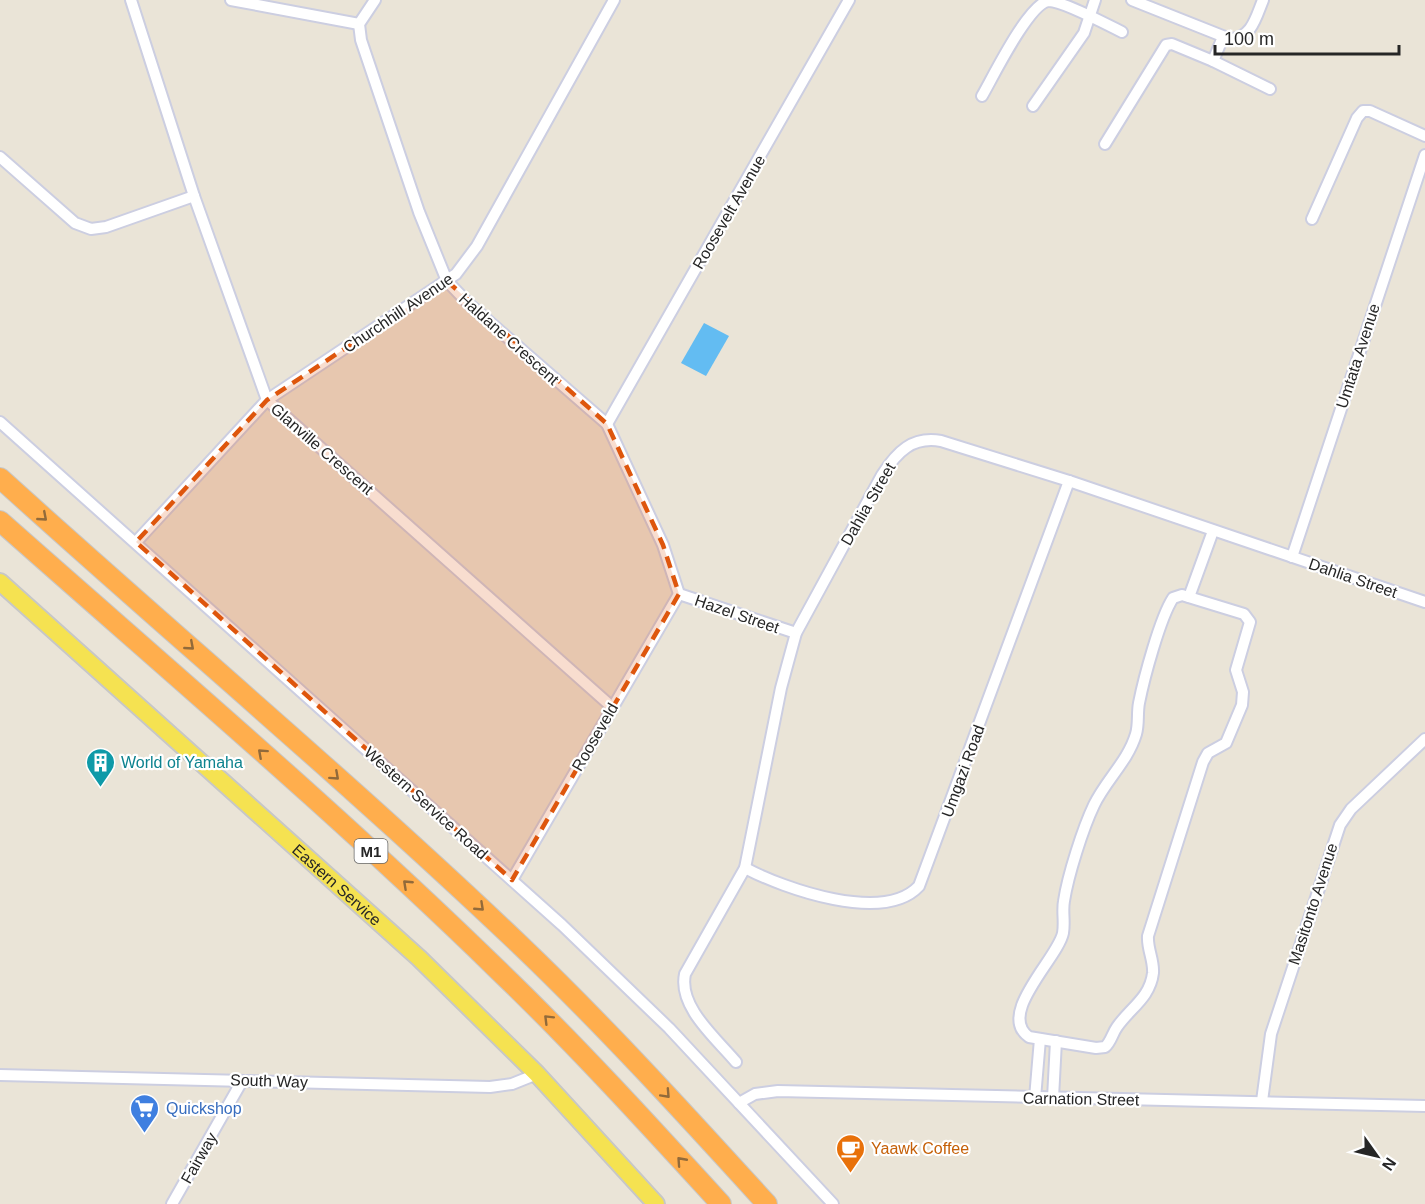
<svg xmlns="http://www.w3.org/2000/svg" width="1425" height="1204" viewBox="0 0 1425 1204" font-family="Helvetica,sans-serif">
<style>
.water{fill:#63bcf2}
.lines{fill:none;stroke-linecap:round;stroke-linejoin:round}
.street-casing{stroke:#cccee1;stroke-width:14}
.primary-casing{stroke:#c7c7c7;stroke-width:20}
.highway-casing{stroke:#c7c7c7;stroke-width:22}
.street{stroke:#fff;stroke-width:10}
.primary{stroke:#f5e251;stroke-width:16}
.highway{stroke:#ffae4d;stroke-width:20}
.oneway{stroke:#926a3a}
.marked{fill:#de560d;fill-opacity:0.2;stroke:#de560d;stroke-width:4.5;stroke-dasharray:12 8;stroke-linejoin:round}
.labels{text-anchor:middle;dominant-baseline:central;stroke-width:4.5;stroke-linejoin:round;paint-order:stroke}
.shield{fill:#fff;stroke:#676767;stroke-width:1.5}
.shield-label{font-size:15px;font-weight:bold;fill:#262626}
.street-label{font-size:16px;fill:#262626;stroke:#fff}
.culture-label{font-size:16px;fill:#0d838f;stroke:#fff;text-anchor:start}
.shop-label{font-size:16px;fill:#366cbe;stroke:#fff;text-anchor:start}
.food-label{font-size:16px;fill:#c56008;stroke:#fff;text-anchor:start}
</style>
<rect width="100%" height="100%" fill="#eae4d7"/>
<!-- water -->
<path class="water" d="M704 323 729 336 706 376 681 363Z"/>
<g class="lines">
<defs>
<g id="street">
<path d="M131 0 194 196 267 400 612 707"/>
<path d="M231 0 359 24"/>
<path d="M375 0 359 24 361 40 419 212 447 281 469 304 607 424 663 545 679 594"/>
<path d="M1132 0 1230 39C1252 38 1256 17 1263 0"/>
<path d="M1223 37 1213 61 1270 89"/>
<path d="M982 96C993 77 1028 5 1048 1 1061 0 1108 25 1122 32"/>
<path d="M1033 106 1084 33 1095 0"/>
<path d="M1105 144 1166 45 1172 44 1213 61"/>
<path d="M0 157 75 223 91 229 106 227 194 196"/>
<path d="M1312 219 1357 118 1363 111H1370L1425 136"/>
<path d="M0 422 562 925 669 1028 833 1204"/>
<path d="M607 424 849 0"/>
<path d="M136 542 267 400 456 274 477 246 614 0"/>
<path d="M1292 557 1425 155"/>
<path d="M679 594 796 633"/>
<path d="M1182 595 1244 614 1250 622 1236 670 1243 692 1242 705 1226 743 1208 753 1203 762 1148 936C1147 949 1154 960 1153 973 1150 998 1130 1008 1117 1027 1112 1034 1111 1042 1105 1047L1096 1048 1029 1037C996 1014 1058 958 1063 933 1065 922 1062 911 1064 901 1068 875 1083 828 1094 805 1106 780 1128 761 1136 734 1139 724 1137 713 1139 703 1144 678 1160 618 1173 598Z"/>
<path d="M1189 597 1213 531"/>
<path d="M745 868C785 889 884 924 919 886L1069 481"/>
<path d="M512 880 679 594"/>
<path d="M736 1062C716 1038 678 1007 685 974L745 868 781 688 796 633 882 475C897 452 912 436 941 441L1069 481 1425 602"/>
<path d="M0 1075 490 1087 512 1084 537 1074"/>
<path d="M1035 1098 1040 1039"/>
<path d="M1053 1098 1056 1041"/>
<path d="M1262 1101 1271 1034 1340 825 1351 809 1425 739"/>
<path d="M739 1103 755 1094 778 1091 1425 1106"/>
<path d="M172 1204 242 1081"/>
</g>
<g id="primary">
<path id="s1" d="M0 582 419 958 537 1074 656 1204"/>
</g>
<g id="highway">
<path d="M0 478C172 634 350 783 518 943 605 1026 686 1115 767 1204"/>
<path d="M0 521C167 669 337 813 497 969 575 1044 648 1124 721 1204"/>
</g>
</defs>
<!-- street casing -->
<use href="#street" class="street-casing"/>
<!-- primary casing -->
<use href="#primary" class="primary-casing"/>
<!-- highway casing -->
<use href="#highway" class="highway-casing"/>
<!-- street -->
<use href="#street" class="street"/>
<!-- primary -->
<use href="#primary" class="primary"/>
<!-- highway -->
<use href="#highway" class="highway"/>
</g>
<!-- one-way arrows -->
<defs><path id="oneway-chevron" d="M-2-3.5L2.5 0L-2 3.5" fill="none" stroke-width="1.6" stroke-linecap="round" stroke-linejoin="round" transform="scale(1.5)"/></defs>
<g class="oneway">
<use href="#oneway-chevron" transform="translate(43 517) rotate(41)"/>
<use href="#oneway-chevron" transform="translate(190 646) rotate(41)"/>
<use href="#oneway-chevron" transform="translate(262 753) rotate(-138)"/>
<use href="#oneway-chevron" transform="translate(335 776) rotate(42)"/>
<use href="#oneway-chevron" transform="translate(407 884) rotate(-137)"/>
<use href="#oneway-chevron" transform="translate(480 907) rotate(43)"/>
<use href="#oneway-chevron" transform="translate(548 1019) rotate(-135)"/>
<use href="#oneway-chevron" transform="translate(666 1094) rotate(47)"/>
<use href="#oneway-chevron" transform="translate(681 1161) rotate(-132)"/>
</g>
<!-- marked area -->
<path class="marked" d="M447 281 607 424 663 545 679 594 512 880 136 542 267 400Z"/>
<!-- icons -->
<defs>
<symbol id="building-pin" viewBox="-11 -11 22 30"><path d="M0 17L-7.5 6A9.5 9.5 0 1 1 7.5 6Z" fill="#0f9aa8" stroke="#fff"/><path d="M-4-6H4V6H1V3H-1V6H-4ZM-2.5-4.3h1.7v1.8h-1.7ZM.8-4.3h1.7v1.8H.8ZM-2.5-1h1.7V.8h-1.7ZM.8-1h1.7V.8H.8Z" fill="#fff"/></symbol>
<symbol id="supermarket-pin" viewBox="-11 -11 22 30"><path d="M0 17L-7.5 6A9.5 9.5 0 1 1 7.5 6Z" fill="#3f7fe0" stroke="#fff"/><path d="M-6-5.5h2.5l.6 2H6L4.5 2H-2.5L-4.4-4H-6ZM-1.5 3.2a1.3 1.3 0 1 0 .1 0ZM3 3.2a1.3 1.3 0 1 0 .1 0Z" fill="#fff"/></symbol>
<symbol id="cafe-pin" viewBox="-11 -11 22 30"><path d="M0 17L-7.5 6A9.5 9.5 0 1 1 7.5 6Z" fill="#e8710a" stroke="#fff"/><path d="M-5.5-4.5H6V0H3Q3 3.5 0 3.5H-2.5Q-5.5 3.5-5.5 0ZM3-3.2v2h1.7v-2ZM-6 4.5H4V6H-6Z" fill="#fff"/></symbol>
</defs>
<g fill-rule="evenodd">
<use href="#building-pin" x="84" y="746" width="33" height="45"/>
<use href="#supermarket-pin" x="128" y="1092" width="33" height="45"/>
<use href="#cafe-pin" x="834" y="1132" width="33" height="45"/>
</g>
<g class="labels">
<!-- shield labels -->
<rect class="shield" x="354.5" y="839" width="33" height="24" rx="4.5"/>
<g class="shield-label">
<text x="371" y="851">M1</text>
</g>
<!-- street labels -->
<g class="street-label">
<text transform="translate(729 212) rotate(-60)">Roosevelt Avenue</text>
<text transform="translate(398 313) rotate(-34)">Churchhill Avenue</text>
<text transform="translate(509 339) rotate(42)">Haldane Crescent</text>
<text transform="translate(1358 356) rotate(-72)">Umtata Avenue</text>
<text transform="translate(322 449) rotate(41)">Glanville Crescent</text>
<text transform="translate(868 504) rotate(-60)">Dahlia Street</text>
<text transform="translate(1353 578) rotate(19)">Dahlia Street</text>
<text transform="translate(737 614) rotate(19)">Hazel Street</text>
<text transform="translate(595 737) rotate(-60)">Rooseveld</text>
<text transform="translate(963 771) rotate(-70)">Umgazi Road</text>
<text transform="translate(426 803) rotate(42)">Western Service Road</text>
<text stroke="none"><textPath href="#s1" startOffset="453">Eastern Service</textPath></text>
<text transform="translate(1313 904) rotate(-72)">Masitonto Avenue</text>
<text transform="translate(269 1081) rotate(2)">South Way</text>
<text transform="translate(1081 1099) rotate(1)">Carnation Street</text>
<text transform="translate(199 1158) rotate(-60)">Fairway</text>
</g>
<!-- culture labels -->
<g class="culture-label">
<text x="121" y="762">World of Yamaha</text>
</g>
<!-- shop labels -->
<g class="shop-label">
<text x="166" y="1108">Quickshop</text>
</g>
<!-- food labels -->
<g class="food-label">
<text x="871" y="1148">Yaawk Coffee</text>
</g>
</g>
<!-- north arrow -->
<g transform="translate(1377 1156) rotate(124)" stroke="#ffffff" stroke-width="4.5" paint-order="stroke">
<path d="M0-4.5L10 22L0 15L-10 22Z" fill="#262626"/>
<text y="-9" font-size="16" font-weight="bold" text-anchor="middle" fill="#262626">N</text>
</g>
<!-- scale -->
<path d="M1215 45v9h184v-9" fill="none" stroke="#262626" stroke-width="3"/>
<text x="1224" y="45" font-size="18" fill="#262626" stroke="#ffffff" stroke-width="4.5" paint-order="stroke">100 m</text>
</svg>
